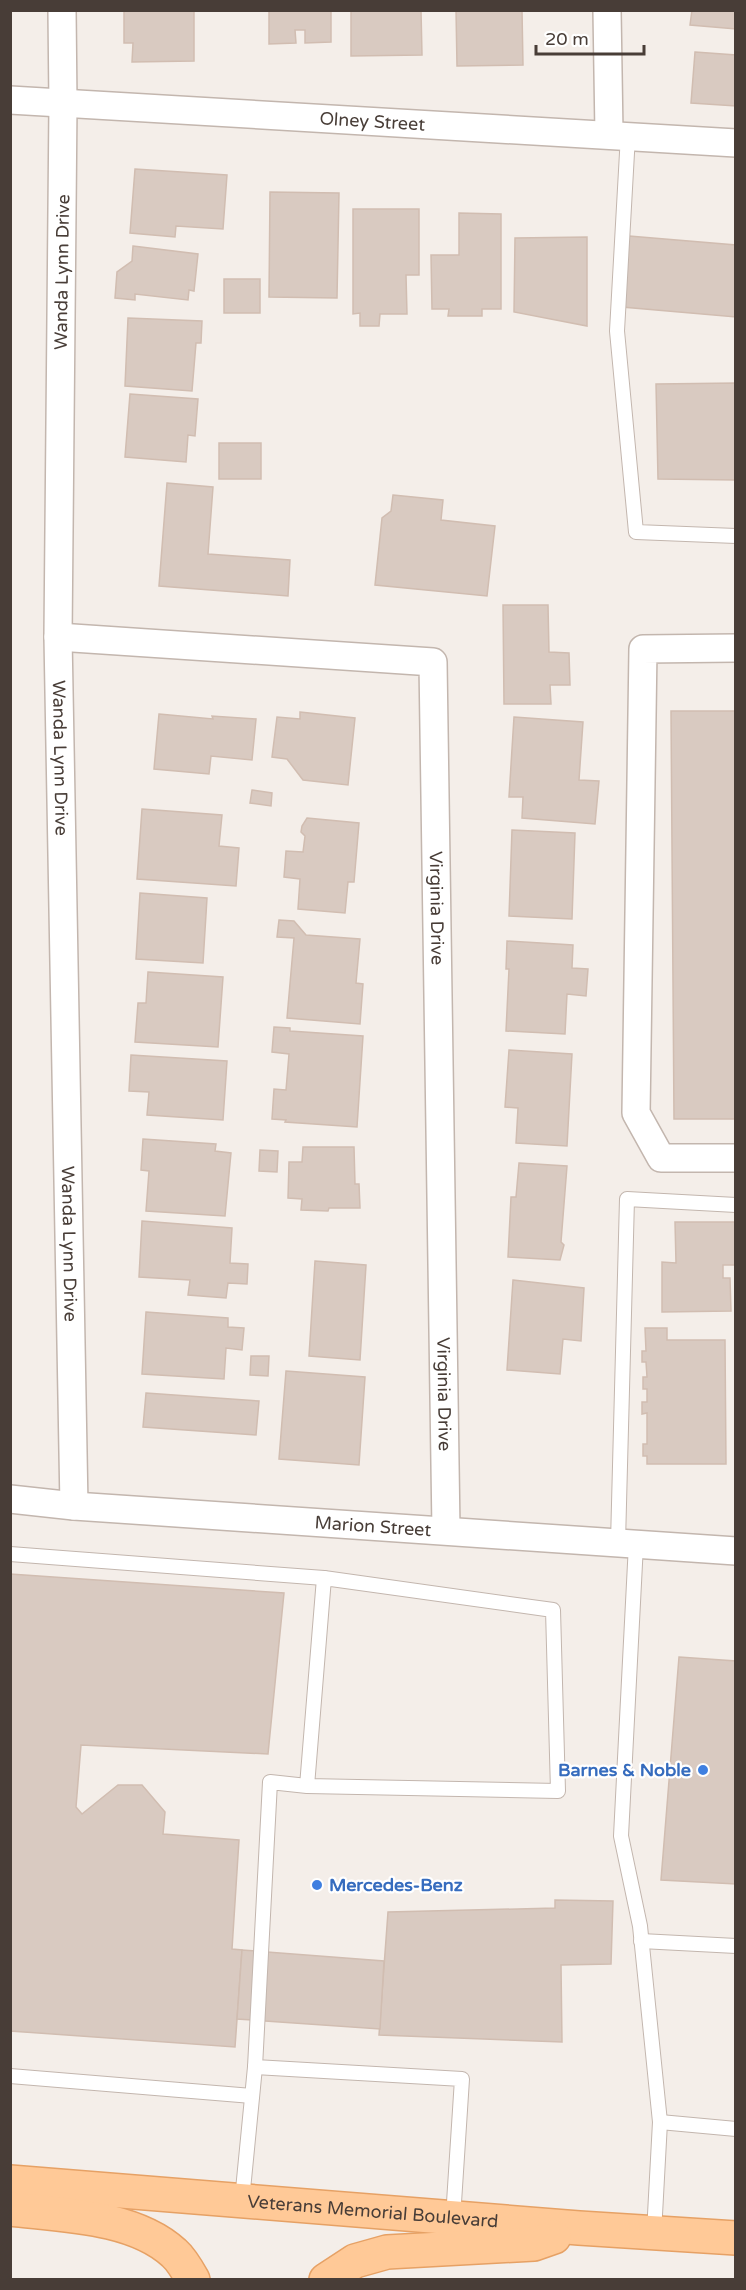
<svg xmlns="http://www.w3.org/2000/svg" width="746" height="2290" viewBox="0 0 746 2290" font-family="'Varela Round',sans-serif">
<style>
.building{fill:#d9cac1;stroke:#d1bdb1;stroke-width:1.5}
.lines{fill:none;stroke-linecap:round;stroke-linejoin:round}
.lane-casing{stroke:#c3b6ae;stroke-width:16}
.street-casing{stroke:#c3b6ae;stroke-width:30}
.primary-casing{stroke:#e6a165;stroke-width:36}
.lane{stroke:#fff;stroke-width:14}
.street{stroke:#fff;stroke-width:27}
.primary{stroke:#ffc997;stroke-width:33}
.shop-dot{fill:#3f7fe0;stroke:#fff;stroke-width:2}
.labels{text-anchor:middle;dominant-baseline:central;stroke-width:4.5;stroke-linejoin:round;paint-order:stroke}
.street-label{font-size:18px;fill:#483d37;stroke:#fff}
.shop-label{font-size:18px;font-weight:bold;fill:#366cbe;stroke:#fff;text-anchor:end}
</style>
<rect width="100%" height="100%" fill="#f4eee9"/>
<!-- building -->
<g class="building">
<path d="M124 10H194V61L132 62 133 43H124Z"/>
<path d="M269 10H331V42L305 43V30H295L296 43 269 44Z"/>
<path d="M351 10H421L422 55 351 56Z"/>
<path d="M456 10H522L523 65 457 66Z"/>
<path d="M692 10H736V29L690 25Z"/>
<path d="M695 52 736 55V106L691 103Z"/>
<path d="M135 169 227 175 223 229 176 226 175 237 130 233Z"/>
<path d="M270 192 339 193 337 298 269 297Z"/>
<path d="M353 209H419V275H406L407 314H380L379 326H360V313L353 314Z"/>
<path d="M459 213 501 214V309H482V316H448L449 309H432L431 255H459Z"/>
<path d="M629 236 736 245V317L622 307Z"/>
<path d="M587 237V326L514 312 515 238Z"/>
<path d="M133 246 198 254 194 291 189 290 188 300 135 294V300L115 298 117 272 132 261Z"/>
<rect x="224" y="279" width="36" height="34"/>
<path d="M128 318 202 321 201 343H196L192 391 125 386Z"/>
<path d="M736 383V480L658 479 656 384Z"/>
<path d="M130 394 198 399 195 436 188 435 186 462 125 457Z"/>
<rect x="219" y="443" width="42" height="36"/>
<path d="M167 483 213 487 208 554 290 560 288 596 159 586Z"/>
<path d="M393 495 443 500 441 520 495 526 487 596 375 585 382 518 391 511Z"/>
<path d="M503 605H548L549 652 569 653 570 685H550L551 704H504Z"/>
<path d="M671 711H736V1119H674Z"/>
<path d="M300 712 355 718 348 785 303 780 287 759 272 757 277 717 300 719Z"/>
<path d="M159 714 213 719 212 716 256 719 252 760 211 756 209 774 154 769Z"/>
<path d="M514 717 583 722 579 780 599 781 595 824 522 818 523 797H509Z"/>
<path d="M252 790 272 793 271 806 250 803Z"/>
<path d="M142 809 222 815 219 846 239 848 236 886 137 879Z"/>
<path d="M307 818 359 823 354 882H348L345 913 298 909 300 879 284 877 286 851 303 852 305 836 301 832 302 826Z"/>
<path d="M512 830 575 833 572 919 509 916Z"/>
<path d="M140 893 207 898 203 963 136 959Z"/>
<path d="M279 920 294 921 306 935 360 939 356 983 363 984 360 1024 287 1018 294 938 277 937Z"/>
<path d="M507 941 573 945 572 968 588 969 586 996 567 994 565 1034 506 1031 509 969H506Z"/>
<path d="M148 972 223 977 218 1047 135 1042 138 1003H146Z"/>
<path d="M274 1027 290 1028V1031L363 1036 357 1127 285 1122 286 1120 272 1119 274 1089 286 1090 289 1054 272 1052Z"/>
<path d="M509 1050 572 1054 567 1146 516 1143 518 1108 505 1107Z"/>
<path d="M131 1055 227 1061 223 1120 147 1115 149 1092 129 1091Z"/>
<path d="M143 1139 216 1144 215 1151 231 1153 225 1216 146 1211 149 1171 141 1170Z"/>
<path d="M303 1147H354L355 1184H359L360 1208H329L328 1211 301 1210 302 1199 288 1198 289 1162H302Z"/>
<path d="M260 1150 278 1151 277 1172 259 1171Z"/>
<path d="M519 1163 567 1166 561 1242 564 1245 560 1260 508 1257 511 1197H516Z"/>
<path d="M142 1221 232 1228 230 1263 248 1264 247 1284 228 1283 226 1298 188 1295 190 1280 139 1277Z"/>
<path d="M675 1222H736V1265H723V1278H730L731 1311 662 1312V1262L676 1263Z"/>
<path d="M315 1261 366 1265 360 1360 309 1356Z"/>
<path d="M513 1280 584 1288 581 1341 563 1339 560 1374 507 1370Z"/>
<path d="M146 1312 228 1318V1327L244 1328 242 1350 226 1348 224 1379 142 1374Z"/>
<path d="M645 1328H667V1340H725L726 1464H647V1456H643V1444H647V1413L642 1414V1402H647V1389H643V1377H647L646 1362H642V1351H646Z"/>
<path d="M251 1356H269L268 1376 250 1375Z"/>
<path d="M286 1371 365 1377 359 1465 279 1459Z"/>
<path d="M146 1393 259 1401 256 1435 143 1427Z"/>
<path d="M10 1574 284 1593 268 1754 81 1745 76 1807 82 1814 118 1785H142L165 1812 163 1834 239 1840 232 1949 242 1950 235 2047 10 2031Z"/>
<path d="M679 1657 736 1661V1884L661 1880Z"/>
<path d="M555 1900 613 1901 611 1964 561 1965 562 2042 379 2035 388 1912 555 1908Z"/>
<path d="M242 1950 384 1961 380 2029 237 2019Z"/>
</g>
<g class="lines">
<defs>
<g id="lane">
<path d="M628 135 617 331 636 532 736 536"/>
<path d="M618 1542 627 1199 736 1205"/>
<path d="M636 1544 621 1836 640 1926 660 2122 654 2233"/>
<path d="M10 1554 324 1578"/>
<path d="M307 1786 558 1791 553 1610 324 1578 307 1786 270 1782 255 2067 462 2079 453 2218"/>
<path d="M641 1941 736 1946"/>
<path d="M10 2076 252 2096"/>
<path d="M660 2122 736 2129"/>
<path d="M242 2200 255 2067"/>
</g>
<g id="street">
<path id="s1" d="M62 10 63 104 58 637 74 1506"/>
<path d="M607 10 609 134"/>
<path id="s2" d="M10 100 736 143"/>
<path id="s3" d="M58 637 433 662 446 1530"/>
<path d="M736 648 643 649 636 1113 661 1158H736"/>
<path id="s4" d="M10 1499 74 1506 736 1551"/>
</g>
<g id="primary">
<path id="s5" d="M10 2182 579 2228 736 2238"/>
<path d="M10 2209C62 2215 134 2216 174 2253 182 2260 188 2271 193 2280"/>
<path d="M326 2280 355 2261 387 2252 534 2244 554 2237"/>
</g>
</defs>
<!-- lane casing -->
<use href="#lane" class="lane-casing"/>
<!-- street casing -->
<use href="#street" class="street-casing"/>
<!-- primary casing -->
<use href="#primary" class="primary-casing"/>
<!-- lane -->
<use href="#lane" class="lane"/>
<!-- street -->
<use href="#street" class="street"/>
<!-- primary -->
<use href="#primary" class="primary"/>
</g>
<!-- markers -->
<g class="shop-dot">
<circle cx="703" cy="1770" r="6"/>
<circle cx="317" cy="1885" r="6"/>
</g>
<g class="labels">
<!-- street labels -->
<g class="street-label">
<text stroke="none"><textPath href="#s2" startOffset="363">Olney Street</textPath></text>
<text transform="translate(62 272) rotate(-89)">Wanda Lynn Drive</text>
<text stroke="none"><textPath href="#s1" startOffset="748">Wanda Lynn Drive</textPath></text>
<text stroke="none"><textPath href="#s3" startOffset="622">Virginia Drive</textPath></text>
<text stroke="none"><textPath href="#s1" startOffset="1234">Wanda Lynn Drive</textPath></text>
<text stroke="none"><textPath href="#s3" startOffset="1108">Virginia Drive</textPath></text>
<text stroke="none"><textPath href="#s4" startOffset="364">Marion Street</textPath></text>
<text stroke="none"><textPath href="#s5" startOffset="364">Veterans Memorial Boulevard</textPath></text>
</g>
<!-- shop labels -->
<g class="shop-label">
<text x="691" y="1770">Barnes &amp; Noble</text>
<text x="329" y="1885" text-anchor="start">Mercedes-Benz</text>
</g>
</g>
<!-- border -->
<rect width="746" height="2290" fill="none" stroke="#483d37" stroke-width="24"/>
<!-- scale -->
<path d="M536 45v9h108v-9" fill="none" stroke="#483d37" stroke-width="3"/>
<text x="545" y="45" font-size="18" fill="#483d37" stroke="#ffffff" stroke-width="4.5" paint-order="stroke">20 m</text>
</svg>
